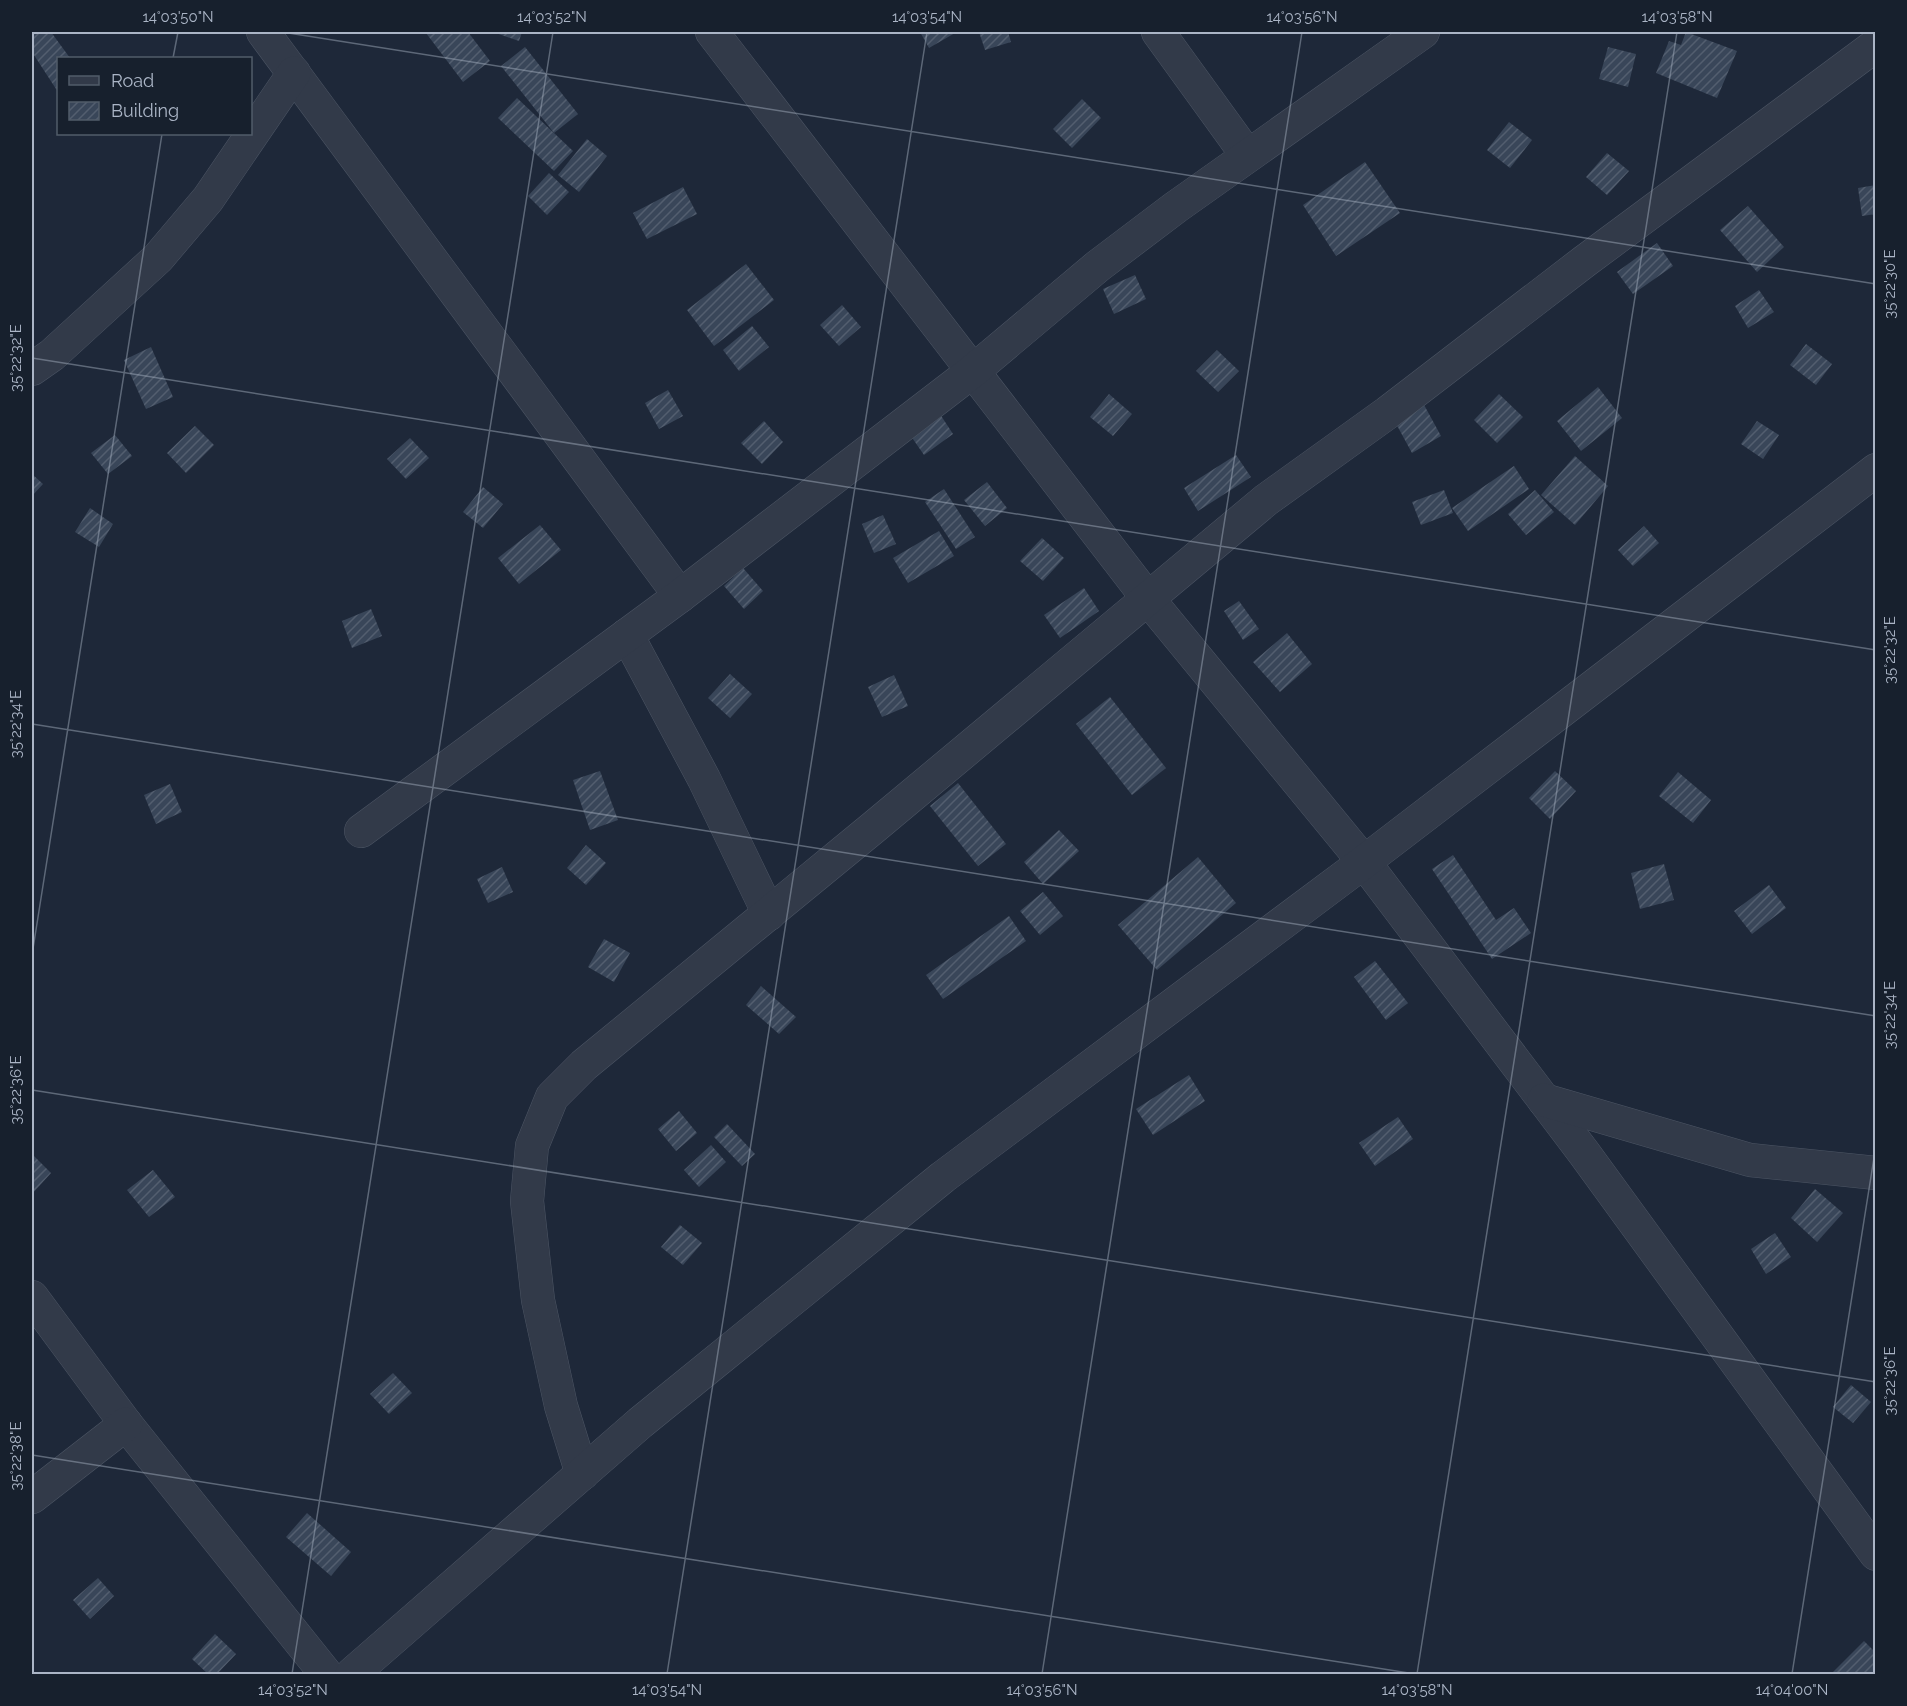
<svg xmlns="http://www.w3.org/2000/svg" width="1907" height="1706" viewBox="0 0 1907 1706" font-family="Raleway,sans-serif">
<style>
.building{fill:url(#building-hatch)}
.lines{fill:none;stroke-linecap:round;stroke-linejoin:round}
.minor-casing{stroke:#4c5564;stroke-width:34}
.minor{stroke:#323a49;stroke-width:33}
.ticks{fill:none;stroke:#abb5c6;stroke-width:1.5;stroke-opacity:0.45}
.neatline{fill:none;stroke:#abb5c6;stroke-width:2}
.ticks-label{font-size:15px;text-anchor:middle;fill:#abb5c6}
</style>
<defs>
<pattern id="building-hatch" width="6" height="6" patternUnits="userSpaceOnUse" patternTransform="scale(1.5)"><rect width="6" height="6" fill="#394659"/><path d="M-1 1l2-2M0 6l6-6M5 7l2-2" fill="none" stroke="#535e6f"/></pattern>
</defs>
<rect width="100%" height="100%" fill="#1e2839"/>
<!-- building -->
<g class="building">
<path d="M32 32H51L70 58H58V92L32 52Z"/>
<path d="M428 32H468L490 61 463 82 426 33Z"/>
<path d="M493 32H522L519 41Z"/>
<path d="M920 32H954L955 33 929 48Z"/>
<path d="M979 32H1008L1011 42 985 50Z"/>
<path d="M1686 32 1737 51 1717 98 1656 73 1669 41 1681 45Z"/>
<path d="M525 47 578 114 554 133 501 66Z"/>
<path d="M1608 47 1636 54 1628 87 1599 79Z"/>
<path d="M517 98 573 151 554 171 498 118Z"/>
<path d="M1082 99 1101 118 1072 148 1053 129Z"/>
<path d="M1509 122 1532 140 1510 168 1487 150Z"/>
<path d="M587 139 607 156 579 192 558 175Z"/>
<path d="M1607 153 1629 171 1607 195 1586 177Z"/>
<path d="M1365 162 1400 213 1336 256 1303 205Z"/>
<path d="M549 173 569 192 547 215 528 196Z"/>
<path d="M1876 185V214L1862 216 1858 188Z"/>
<path d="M683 187 697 214 647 239 633 213Z"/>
<path d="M1748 206 1784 247 1757 272 1720 230Z"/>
<path d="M1657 243 1673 266 1633 294 1617 272Z"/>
<path d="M746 264 774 300 714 346 687 310Z"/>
<path d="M1135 275 1146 299 1114 314 1103 289Z"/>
<path d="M1759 290 1774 312 1748 328 1735 306Z"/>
<path d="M842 305 861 327 839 346 820 325Z"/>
<path d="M752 326 769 347 739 371 723 350Z"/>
<path d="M1806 344 1832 364 1816 385 1790 365Z"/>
<path d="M151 347 173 397 146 409 124 360Z"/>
<path d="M1217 350 1239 371 1218 392 1196 371Z"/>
<path d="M1598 387 1622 418 1581 451 1557 421Z"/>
<path d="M668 390 683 416 659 429 645 403Z"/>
<path d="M1109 394 1132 414 1113 436 1090 417Z"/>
<path d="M1499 394 1523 417 1497 443 1474 420Z"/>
<path d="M1423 403 1441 436 1412 453 1394 420Z"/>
<path d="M936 408 953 434 924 455 906 429Z"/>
<path d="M764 421 783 442 762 464 741 443Z"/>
<path d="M1757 421 1779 435 1763 459 1741 444Z"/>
<path d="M195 426 214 445 186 473 167 453Z"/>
<path d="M115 435 132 456 108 474 91 453Z"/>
<path d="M410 438 429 458 406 479 387 459Z"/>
<path d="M1236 455 1251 477 1198 511 1184 488Z"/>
<path d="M1575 456 1608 486 1575 525 1541 495Z"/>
<path d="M1514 466 1529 489 1468 531 1452 508Z"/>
<path d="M32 474 43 484 32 496Z"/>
<path d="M987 482 1007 508 985 526 964 500Z"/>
<path d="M483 487 503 504 483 528 463 512Z"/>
<path d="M944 489 975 537 956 549 925 502Z"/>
<path d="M1444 490 1453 513 1421 525 1412 502Z"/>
<path d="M1535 490 1554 512 1526 535 1508 514Z"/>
<path d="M90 508 113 524 99 547 75 532Z"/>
<path d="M883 515 896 544 874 553 862 524Z"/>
<path d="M540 525 561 550 519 584 498 558Z"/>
<path d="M1644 526 1659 543 1633 566 1618 550Z"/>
<path d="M939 531 954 556 908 583 893 558Z"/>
<path d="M1042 538 1064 558 1043 581 1020 561Z"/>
<path d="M743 568 763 591 744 609 724 586Z"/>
<path d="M1084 588 1099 611 1060 638 1044 615Z"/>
<path d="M1239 601 1259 629 1243 640 1224 611Z"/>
<path d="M371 609 382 636 352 648 342 621Z"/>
<path d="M1287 633 1312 664 1280 692 1253 662Z"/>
<path d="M730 674 752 694 730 718 708 698Z"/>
<path d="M894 675 908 706 882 717 868 687Z"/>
<path d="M1110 697 1166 768 1132 795 1076 724Z"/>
<path d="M600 771 618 820 590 830 573 780Z"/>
<path d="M1555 771 1576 791 1550 819 1529 798Z"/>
<path d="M1678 772 1711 800 1693 823 1659 796Z"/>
<path d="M958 783 1006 844 978 866 930 806Z"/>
<path d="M170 784 182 812 156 824 144 795Z"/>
<path d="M1059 830 1079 851 1043 884 1024 862Z"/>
<path d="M586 845 606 863 586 885 567 868Z"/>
<path d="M1453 855 1496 920 1514 908 1531 933 1492 959 1432 869Z"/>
<path d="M1198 857 1236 903 1157 970 1118 925Z"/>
<path d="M1664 864 1674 900 1640 909 1631 873Z"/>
<path d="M502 867 513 892 488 903 477 879Z"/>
<path d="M1769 885 1786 908 1752 934 1734 911Z"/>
<path d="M1043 892 1063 916 1040 935 1020 911Z"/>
<path d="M1009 916 1026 941 943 999 926 975Z"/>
<path d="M604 939 630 953 614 982 588 967Z"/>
<path d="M1375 961 1408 1003 1386 1020 1354 977Z"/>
<path d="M761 986 796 1017 779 1034 746 1005Z"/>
<path d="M1189 1075 1205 1101 1153 1135 1136 1109Z"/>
<path d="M679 1111 697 1133 676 1151 658 1129Z"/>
<path d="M1398 1117 1413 1139 1375 1166 1359 1143Z"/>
<path d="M727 1124 755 1154 742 1166 714 1137Z"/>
<path d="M711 1145 726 1162 699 1187 684 1170Z"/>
<path d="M32 1154 51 1173 32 1194Z"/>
<path d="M153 1170 175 1197 149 1217 127 1190Z"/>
<path d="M1815 1189 1843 1213 1817 1242 1791 1218Z"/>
<path d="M680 1225 702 1243 683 1265 661 1247Z"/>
<path d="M1775 1233 1791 1257 1766 1274 1751 1249Z"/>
<path d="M393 1373 412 1393 389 1414 370 1394Z"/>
<path d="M1851 1385 1871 1402 1853 1423 1833 1407Z"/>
<path d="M307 1513 351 1552 331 1576 286 1537Z"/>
<path d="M98 1578 114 1596 90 1619 73 1600Z"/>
<path d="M215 1634 236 1654 217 1674H208L192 1659Z"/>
<path d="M1864 1641 1876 1653V1674H1831Z"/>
</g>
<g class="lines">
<defs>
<g id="minor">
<path d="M263 32 680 596"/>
<path d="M712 32 1149 600 1364 862 1584 1153 1876 1554"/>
<path d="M1158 32 1247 155"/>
<path d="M32 369 52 355 158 258 208 199 294 73"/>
<path d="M627 635 704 779 769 914"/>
<path d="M361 831 680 596 973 371 1098 266 1176 207 1423 32"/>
<path d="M1544 1100 1750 1160 1876 1173"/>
<path d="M32 1297 126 1424 326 1674"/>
<path d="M582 1474 561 1406 538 1300 527 1201 532 1146 552 1097 584 1065 874 827 1266 500 1387 413 1585 261 1876 45"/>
<path d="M32 1497 126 1424"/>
<path d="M352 1674 640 1423 943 1177 1364 862 1876 470"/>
</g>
</defs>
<!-- minor casing -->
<use href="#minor" class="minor-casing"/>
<!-- minor -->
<use href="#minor" class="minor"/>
</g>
<!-- ticks -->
<path class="ticks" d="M282 32 1876 284M173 58 178 32M32 358 1876 650M32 724 1876 1016M32 955 162 134M32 1090 1876 1382M32 1455 1415 1674M292 1674 553 32M667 1674 927 32M1042 1674 1302 32M1417 1674 1677 32M1792 1674 1876 1145"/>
<!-- border -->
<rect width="1907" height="1706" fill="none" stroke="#17202d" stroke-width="66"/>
<!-- legend -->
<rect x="57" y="57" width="195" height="78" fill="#17202d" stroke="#525c6a" stroke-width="1.5"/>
<rect x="69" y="76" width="30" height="9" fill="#323a49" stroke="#525c6a" stroke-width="1.5"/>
<text x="111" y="87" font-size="18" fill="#abb5c6">Road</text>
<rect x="69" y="102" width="30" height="18" fill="url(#building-hatch)" stroke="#525c6a" stroke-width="1.5"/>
<text x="111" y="117" font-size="18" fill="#abb5c6">Building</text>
<rect x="33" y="33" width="1841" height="1640" class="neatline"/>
<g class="ticks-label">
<text x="178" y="22">14°03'50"N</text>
<text x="552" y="22">14°03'52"N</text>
<text x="927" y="22">14°03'54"N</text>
<text x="1302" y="22">14°03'56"N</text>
<text x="1677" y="22">14°03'58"N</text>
<text transform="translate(1890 284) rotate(-90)" y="5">35°22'30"E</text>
<text transform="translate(16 358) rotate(-90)" y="5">35°22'32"E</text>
<text transform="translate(1890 650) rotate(-90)" y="5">35°22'32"E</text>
<text transform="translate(16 724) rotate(-90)" y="5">35°22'34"E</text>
<text transform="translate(1890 1015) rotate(-90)" y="5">35°22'34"E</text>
<text transform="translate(16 1090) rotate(-90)" y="5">35°22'36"E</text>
<text transform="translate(1890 1381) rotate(-90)" y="5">35°22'36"E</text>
<text transform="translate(16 1456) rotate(-90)" y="5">35°22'38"E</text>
<text x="293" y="1695">14°03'52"N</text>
<text x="667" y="1695">14°03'54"N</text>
<text x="1042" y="1695">14°03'56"N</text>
<text x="1417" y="1695">14°03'58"N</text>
<text x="1792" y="1695">14°04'00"N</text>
</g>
</svg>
